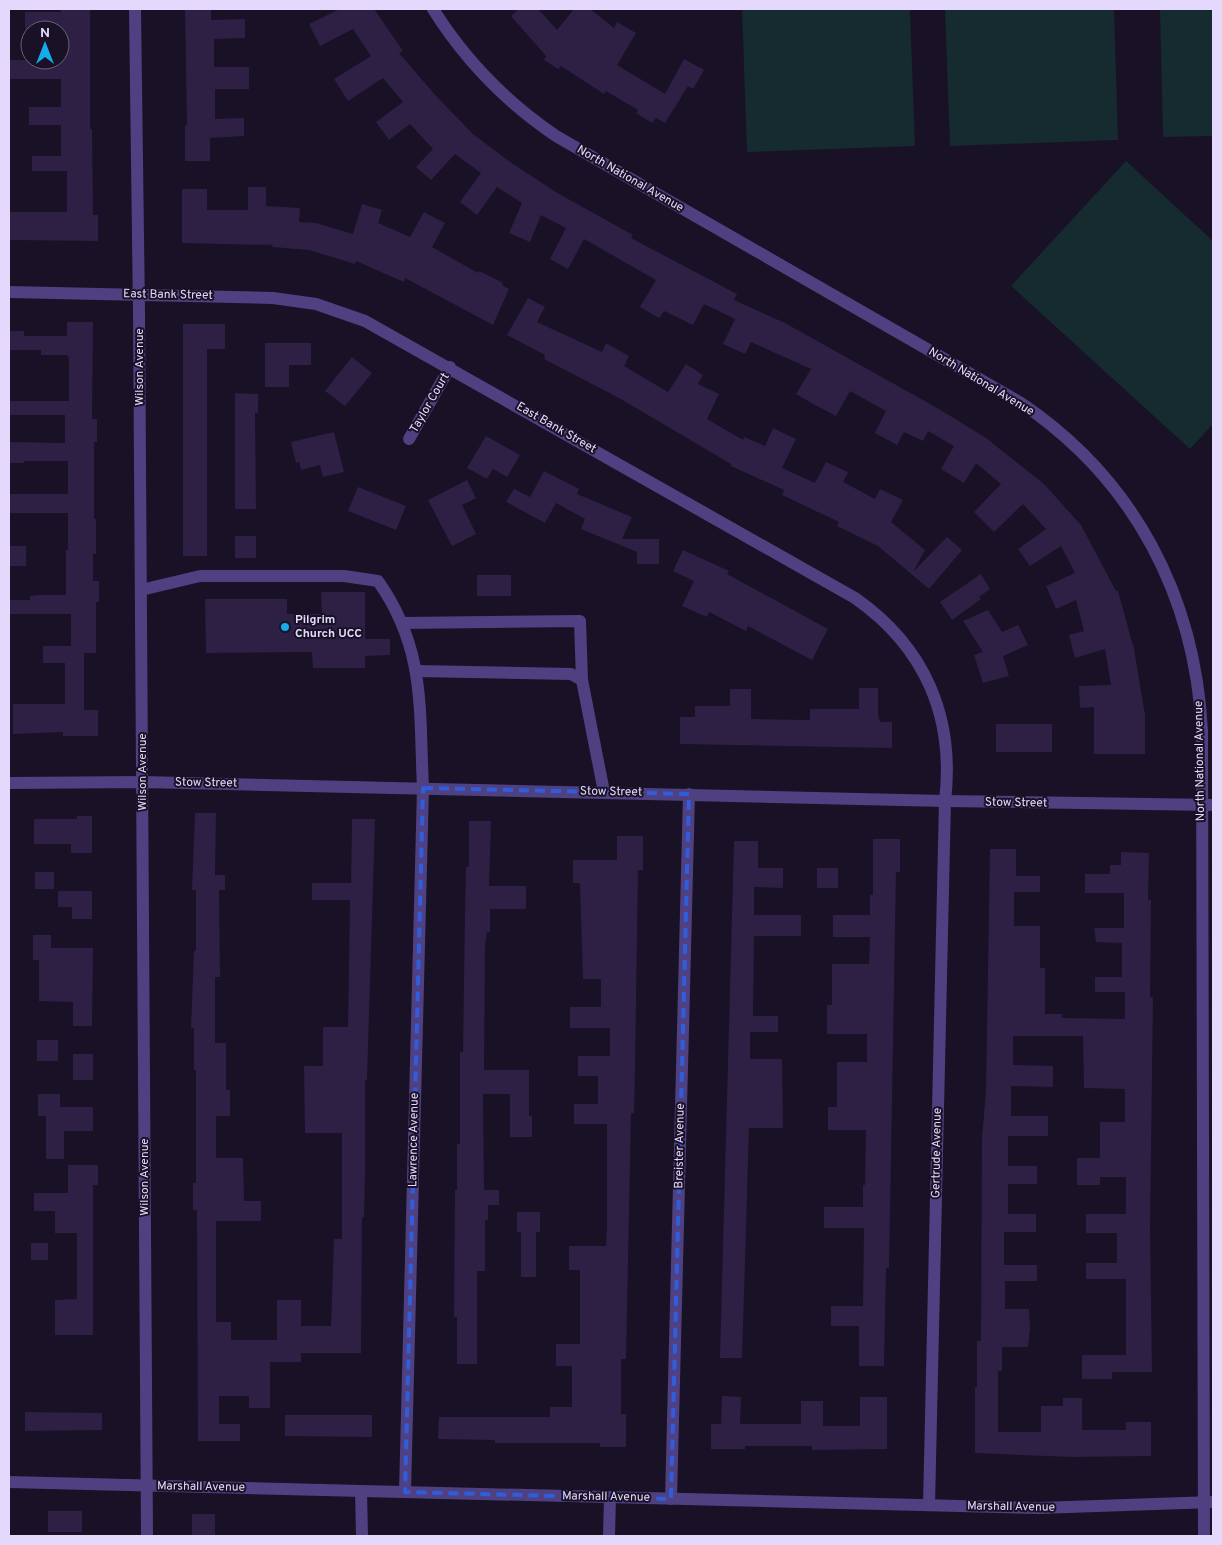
<svg xmlns="http://www.w3.org/2000/svg" width="1222" height="1545" viewBox="0 0 1222 1545" font-family="Overpass,sans-serif">
<style>
.pitch{fill:#152b2f}
.building{fill:#2e1f45}
.lines{fill:none;stroke-linecap:round;stroke-linejoin:round}
.minor{stroke:#4f4081;stroke-width:12}
.marked{fill:none;stroke:#315cdc;stroke-width:4;stroke-dasharray:10 6;stroke-linejoin:round}
.poi-dot{fill:#15acec;stroke:#191126;stroke-width:2}
.labels{text-anchor:middle;dominant-baseline:central;stroke-width:4;stroke-linejoin:round;paint-order:stroke}
.street-label{font-size:12px;fill:#e4d9fc;stroke:#191126}
.poi-label{font-size:12px;font-weight:bold;fill:#e4d9fc;stroke:#191126;text-anchor:start}
</style>
<rect width="100%" height="100%" fill="#191126"/>
<!-- pitch -->
<g class="pitch">
<path d="M742 9H910L915 146 747 152Z"/>
<path d="M945 9H1114L1118 140 950 146Z"/>
<path d="M1160 9H1213V136L1163 137Z"/>
<path d="M1126 161 1213 241V424L1190 449 1011 286Z"/>
</g>
<!-- building -->
<g class="building">
<path d="M61 9H90V129H92L93 215H98V241L9 240V212H67V171H32V156H61V125H29V107H61V79H9V60H63V29H25V12H61Z"/>
<path d="M185 9H211V20L245 19V38L214 39V67H249V89H215V119L244 118V136L210 138V161H185V125H187Z"/>
<path d="M340 9H374L403 51 399 53 437 97 473 134 510 162 559 194 633 235 631 238 737 294 734 300 785 323 939 409 986 438 1044 484 1081 525 1116 591H1118L1134 649 1145 715V754H1094V707L1080 708 1079 686 1111 685 1105 649 1075 658 1069 635 1084 631 1076 600 1056 609 1046 586 1075 573 1061 546 1030 566 1018 549 1046 529 1023 504 994 532 974 512 1001 484 976 463 964 483 941 469 954 446 928 431 923 441 904 432 897 445 875 433 886 411 850 391 836 416 815 405 796 394 811 369 751 342 745 354 723 344 735 319 704 304 693 325 664 311 659 318 640 307 656 280 584 239 568 269 550 259 566 228 541 215 530 242 509 233 522 203 497 187 477 215 460 202 481 173 455 154 431 180 416 167 433 149 410 124 389 140 376 122 403 102 383 78 348 101 334 79 371 56 353 29 320 46 309 24Z"/>
<path d="M519 9H538L557 30 574 9H590L614 28 617 22 636 33 617 65 665 94 684 59 704 70 693 89 688 86 665 123 656 118 652 123 636 113 638 110 606 91 604 94 561 66 558 69 544 60 546 56 511 16Z"/>
<path d="M248 187H266V206L300 208 299 222 316 223 353 234 362 204 382 210 378 223 410 237 424 212 445 223 432 247 478 273 479 271 503 283 502 285 509 289 493 325 405 278 404 282 356 261 355 264 309 250 272 247 273 245 182 243V189H207V210H248Z"/>
<path d="M528 298 545 307 537 322 602 352 606 343 629 356 624 366 668 392 686 364 703 375 698 384 719 394 707 419 743 440 744 437 765 446 773 428 796 439 782 468 815 483 826 462 848 472 843 482 875 499 880 489 903 500 891 522 925 550 913 572 947 537 962 550 929 589 878 546 837 526 839 522 782 495 784 490 731 466V464L619 398 544 359 545 355 507 335Z"/>
<path d="M67 322H93L92 419H97V442H94V519H96V554H93V581H99V602H96V653H84V710H98V736H63V732L13 734V704H65V663H43V646H71V614H9V600H30V596L37 595H66V550H68V513H9V494H68V461H24V463H9V442L65 443V415H9V401H69V359L67 355H41V350H9V331H24V336H67Z"/>
<path d="M183 324H225V349H207V556H183Z"/>
<path d="M265 343H311V365H289V387H265Z"/>
<path d="M352 357 372 373 345 406 325 391Z"/>
<path d="M235 393 258 394V413H255L256 509H235Z"/>
<path d="M334 432 344 472 323 477 320 465 301 470 299 462 296 463 291 442Z"/>
<path d="M486 436 520 455 507 477 493 469 487 479 467 468Z"/>
<path d="M544 471 579 489 577 494 632 517 622 539H659V564H637V552L581 529 585 519 556 503 545 523 506 502 514 489 530 497Z"/>
<path d="M467 480 476 498 462 505 476 534 452 546 428 500Z"/>
<path d="M358 487 406 506 396 530 348 511Z"/>
<rect x="235" y="536" width="21" height="22"/>
<rect x="9" y="546" width="17" height="20"/>
<path d="M683 550 729 571 727 574 828 629 812 660 748 626 746 631 709 612 707 617 682 606 694 581 673 571Z"/>
<path d="M981 574 990 589 979 597 981 599 952 620 940 602Z"/>
<rect x="477" y="575" width="34" height="21"/>
<path d="M321 592H365V639H390V655L365 656V668H313L312 652 206 653 205 599H287V614H322Z"/>
<path d="M988 610 1002 632 1018 625 1028 645 1003 656 1009 676 983 683 974 655 983 652 963 621Z"/>
<path d="M859 688H878V715L880 722H892V748L680 744V717H695V706H730V689H751V719L810 720V709H859Z"/>
<rect x="996" y="724" width="56" height="28"/>
<path d="M195 813H216L215 875H225V890H219L220 977H215V1043H226V1090H230V1116H216V1158H243L244 1201H261V1221H216V1322H231V1340H277V1300H301V1326H331L334 1239H342V1133H305L304 1066H323V1027H348L350 900H312V883H351L352 819H375L367 1080H365V1172L364 1217H362L361 1353H301V1362H270V1408H249V1396H219V1424H240V1441H198L197 1210H193V1183H196V1070H194V1028H191L194 951H196V890H192Z"/>
<path d="M77 816H92V853H71V844H34V819H77Z"/>
<path d="M469 821H491L489 886H526V909H490V932H487L485 946 484 1070H529V1116H532V1137H510V1094H483L484 1190H499V1205H488V1220H485V1271H477V1364H457V1317H454L455 1190H457V1144H460V1052H463L465 912 466 867H469Z"/>
<path d="M617 836H643V870H638L635 1065 634 1113H631L626 1359H621V1414H626V1447H600V1443H495V1440L438 1439 439 1417H550V1407H572V1366H556V1344H580V1270H569V1246H606L607 1227V1124H574V1104H598V1076H578V1056H610V1028H570V1007H601V979H583L580 883H573V860H617Z"/>
<path d="M873 839H900V872H896L889 1268H886L884 1366H859V1326H831V1306H863L864 1228H824V1207H863V1185H865L866 1130H828V1107H837V1062H867V1034H827V1005H832V964H869L870 937H833V915H870V895H873Z"/>
<path d="M734 841H758V868H783V888L754 887V915H801V936H754L753 1016H778V1032H750V1059H782L783 1128H749L742 1358H720Z"/>
<path d="M990 849H1016V876H1040V892H1014V926H1040V968H1045V1014H1062V1018L1125 1019V992H1095V977H1122V943L1096 942 1094 928H1124V893H1085V874H1110V865H1121V852L1149 853 1148 900H1151L1150 997H1153L1150 1228 1152 1372H1112V1379H1082V1355H1126V1279H1086V1263H1117V1233H1086V1214H1126V1177H1100V1185H1077V1158H1100V1122H1125V1089L1084 1088 1083 1036H1013V1065L1053 1066V1087L1011 1086V1116H1048V1136H1008V1166H1037V1184H1008V1214H1036V1232H1004V1265H1037V1281H1005V1309H1029L1030 1329 1028 1347H1002V1371H998V1432H1041V1406H1063V1398H1082V1430H1126V1422H1151V1456L1071 1457 975 1453V1387H977V1341H981L982 1138 986 1091Z"/>
<rect x="817" y="868" width="21" height="20"/>
<rect x="35" y="872" width="19" height="17"/>
<path d="M58 891H92V919H72V907H58Z"/>
<path d="M33 935H51V948H93L92 1026H73V1002L39 1001V960H33Z"/>
<rect x="37" y="1040" width="21" height="21"/>
<rect x="73" y="1054" width="20" height="26"/>
<path d="M38 1094H60V1107H93V1131H64V1159H46V1116H38Z"/>
<path d="M68 1165H98V1185H93V1335H55V1300L77 1299V1233H55V1211H34V1193H68Z"/>
<path d="M517 1212H540V1232H536V1277H521V1232H517Z"/>
<rect x="31" y="1243" width="17" height="17"/>
<path d="M722 1396 741 1397 740 1424H801V1401H823V1426H860V1397H887V1449L812 1450V1446H745V1449H711V1424H721Z"/>
<path d="M25 1412 102 1413V1430L25 1431Z"/>
<path d="M285 1415H372V1437L285 1436Z"/>
<rect x="48" y="1511" width="34" height="21"/>
<rect x="192" y="1514" width="23" height="22"/>
</g>
<g class="lines">
<!-- minor -->
<g class="minor">
<path d="M135 9 139 312 147 1536"/>
<path d="M433 9C465 60 506 102 556 136L1021 403C1134 479 1195 596 1202 731L1204 1536"/>
<path d="M9 292 273 298 316 304 365 321 855 598C925 647 955 717 945 801L929 1505"/>
<path d="M409 439 450 367"/>
<path d="M141 590 200 576H344L378 581C426 649 419 709 423 788L405 1492"/>
<path d="M402 623 580 621 582 680"/>
<path d="M417 671 571 674 582 680 604 792"/>
<path d="M9 783 143 782 945 801 1213 805"/>
<path d="M9 1482 1039 1508 1213 1502"/>
<path d="M361 1491 362 1536"/>
<path d="M671 1499 689 794"/>
<path d="M609 1536 610 1497"/>
</g>
</g>
<!-- marked area -->
<path class="marked" d="M423 788 689 794 671 1499 405 1492Z"/>
<!-- markers -->
<circle class="poi-dot" cx="285" cy="627" r="5"/>
<g class="labels">
<!-- street labels -->
<g class="street-label">
<text transform="translate(630 179) rotate(30)">North National Avenue</text>
<text transform="translate(168 295) rotate(1)">East Bank Street</text>
<text transform="translate(140 367) rotate(-90)">Wilson Avenue</text>
<text transform="translate(981 382) rotate(31)">North National Avenue</text>
<text transform="translate(430 403) rotate(-60)">Taylor Court</text>
<text transform="translate(556 428) rotate(30)">East Bank Street</text>
<text transform="translate(1200 761) rotate(-91)">North National Avenue</text>
<text transform="translate(143 772) rotate(-90)">Wilson Avenue</text>
<text transform="translate(206 783) rotate(1)">Stow Street</text>
<text transform="translate(611 792) rotate(1)">Stow Street</text>
<text transform="translate(1016 803) rotate(1)">Stow Street</text>
<text transform="translate(414 1140) rotate(-89)">Lawrence Avenue</text>
<text transform="translate(680 1146) rotate(-89)">Breister Avenue</text>
<text transform="translate(937 1153) rotate(-89)">Gertrude Avenue</text>
<text transform="translate(145 1177) rotate(-90)">Wilson Avenue</text>
<text transform="translate(201 1487) rotate(1)">Marshall Avenue</text>
<text transform="translate(606 1497) rotate(1)">Marshall Avenue</text>
<text transform="translate(1011 1507) rotate(1)">Marshall Avenue</text>
</g>
<!-- poi labels -->
<g class="poi-label">
<text x="295" y="620">Pilgrim<tspan x="295" dy="14">Church UCC</tspan></text>
</g>
</g>
<!-- border -->
<rect width="1222" height="1545" fill="none" stroke="#e4d9fc" stroke-width="20"/>
<!-- north arrow -->
<g transform="translate(45 45)"><circle r="24" fill="#191126" stroke="#6a617c"/>
<path d="M0-4L9 19L0 12L-9 19Z" fill="#15acec"/>
<text y="-8" font-size="14" font-weight="bold" text-anchor="middle" fill="#e4d9fc">N</text>
</g>
</svg>
